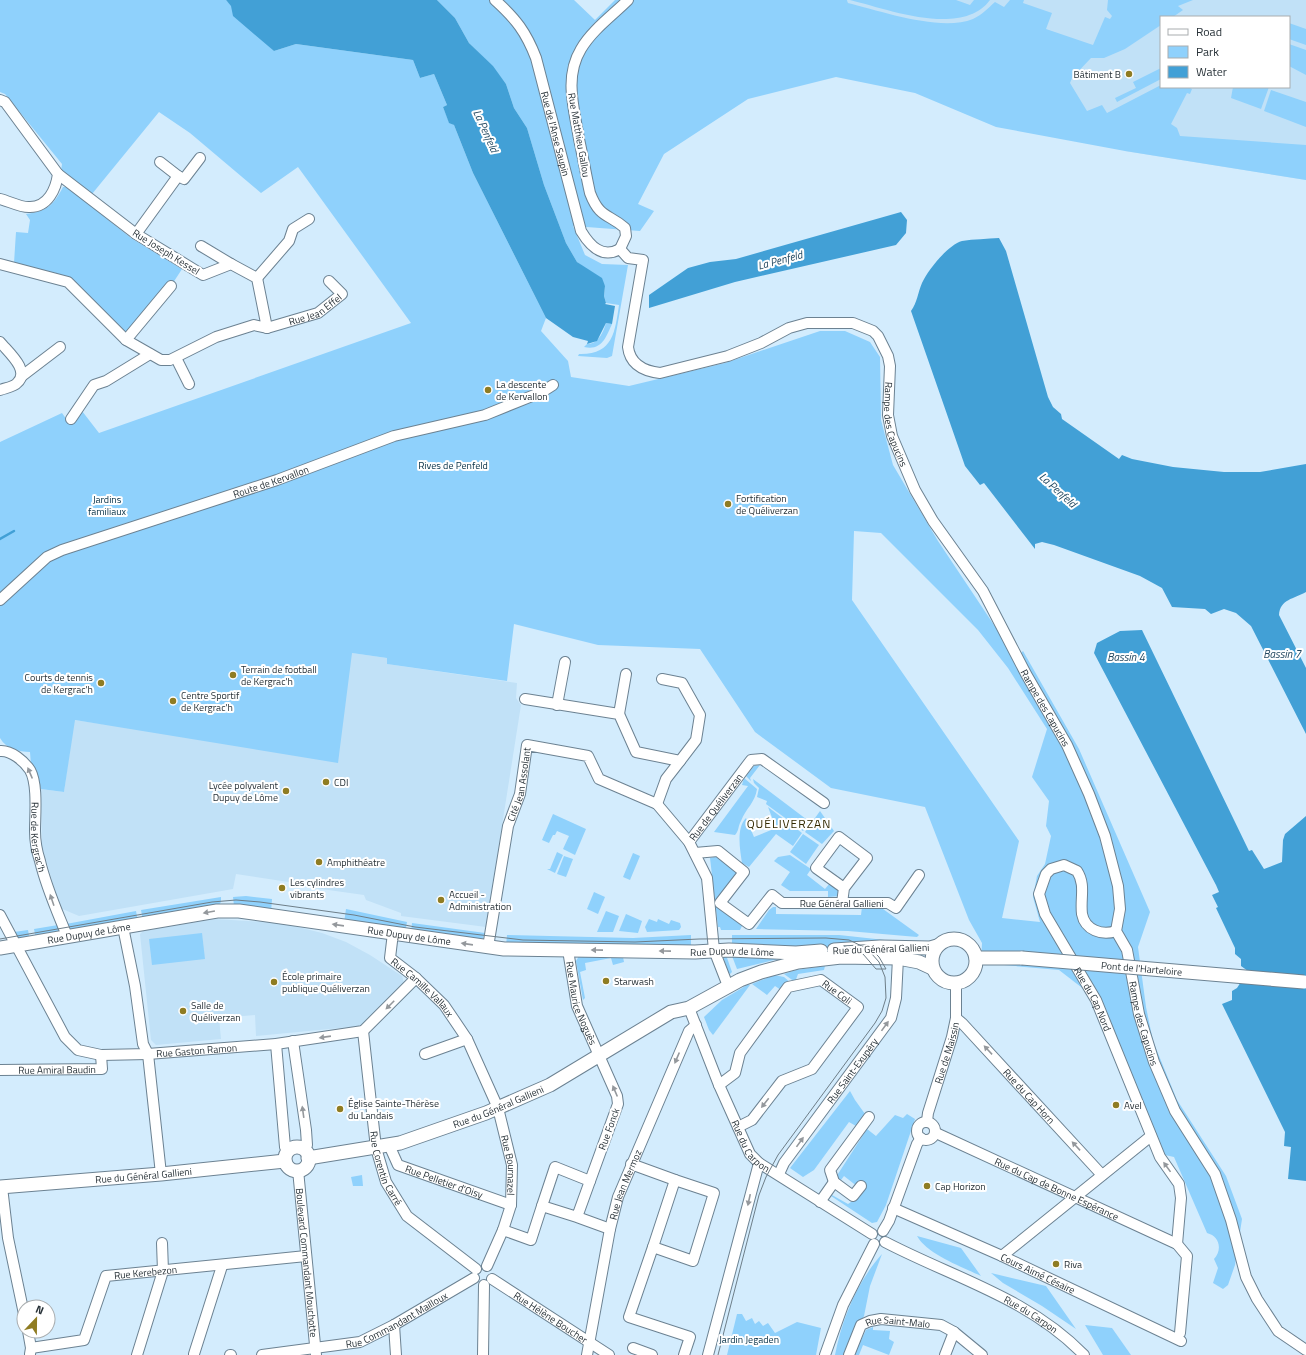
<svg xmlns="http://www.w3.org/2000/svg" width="1306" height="1355" viewBox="0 0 1306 1355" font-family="'Titillium Web',sans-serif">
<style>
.built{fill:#c1e1f7;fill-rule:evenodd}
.green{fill:#8fd1fc;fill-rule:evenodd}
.water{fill:#42a0d6}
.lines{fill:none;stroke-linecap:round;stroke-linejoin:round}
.stream{stroke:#42a0d6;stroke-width:2.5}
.minor-casing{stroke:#6c8292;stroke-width:12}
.major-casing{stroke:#6c8292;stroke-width:15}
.minor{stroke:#fff;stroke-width:10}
.major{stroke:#fff;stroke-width:13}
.tram{stroke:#6e7e88;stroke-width:1}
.major-bridge-casing{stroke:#6c8292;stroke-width:15;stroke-linecap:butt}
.major-bridge{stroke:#fff;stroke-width:13}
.oneway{fill:#94989c}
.poi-dot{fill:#8f7c22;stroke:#fff;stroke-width:1.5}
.labels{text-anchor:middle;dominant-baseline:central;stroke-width:4;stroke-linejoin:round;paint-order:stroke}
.poi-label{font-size:10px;fill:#283238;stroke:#fff;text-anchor:start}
.street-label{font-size:10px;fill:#283238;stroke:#fff}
.park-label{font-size:10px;fill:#052f45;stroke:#fff}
.water-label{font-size:11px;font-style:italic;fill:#224860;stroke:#fff}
.quarter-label{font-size:12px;letter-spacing:1px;fill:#322900;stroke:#fff}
</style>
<rect width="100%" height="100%" fill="#d3ecfd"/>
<!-- built -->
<g class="built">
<path d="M847 0H1306V180L1125 151 848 3ZM1161 17H1289V87H1161Z"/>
<path d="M352 653 387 658V664L517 683 516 698 521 705 486 927 401 916V913L366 900 364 895 307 887V881L296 880 295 883 236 874 233 889 79 916 60 908 42 846 41 789 64 792 74 720 109 725Z"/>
<path d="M215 919 282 923 322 933 346 942 370 955 402 976 404 983 361 1026 256 1036 255 1015 219 1018 221 1039 156 1045 151 1040 140 934 143 931Z"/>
</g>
<!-- green -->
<g class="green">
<path d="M0 0H226L274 51 296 44 413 60 420 78 434 74 447 105 443 107 449 122 454 125 473 173 546 318 541 331 568 361 571 377 629 386 725 363 820 331H845L870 342 880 357 881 420 893 465 938 541 1016 658 1023 651 1079 749 1150 912 1138 947 1146 1007 1153 1041 1177 1100 1226 1176 1242 1219 1235 1265 1228 1285 1223 1289 1213 1283 1218 1268 1214 1259C1223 1249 1219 1236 1207 1233L1174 1157 1165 1155 1103 1004 1059 970 981 963 982 943 969 920 925 807 831 788 755 732 700 649 598 645 514 624 507 681 387 664V658L352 653 338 763 75 720 64 792 41 789 36 773 31 765 30 752C19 752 6 749 0 738V442L62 413 67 420 82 411 99 433 411 323 298 167 261 193 190 133 159 112 92 194 61 171 62 164 5 94 0 92ZM854 531 881 533 978 630 1008 668 1047 729 1032 777 1049 801 1046 826 1051 836 1045 864 1037 876 1033 897 1040 922 1002 918 1019 841 852 600Z"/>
<path d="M437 0H574L595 20 615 0H847L848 3C881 11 940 32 973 19 982 15 988 8 995 2L1004 7 1010 0H1024L1023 3 1052 13 1046 29 1093 45 1105 17 1110 19 1112 16 1107 10 1108 0H1193L1178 6 1183 10 1173 17H1161V25L1125 49 1104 58H1091L1072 78 1070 83 1087 111 1102 105 1107 113 1161 85V87H1188L1192 89 1190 94 1187 93 1171 124 1177 128 1180 136 1306 145V180L1125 151 996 127 915 93 836 77 748 99 664 154 638 204 654 211 640 231 573 226 585 255 602 264 628 265 612 356 607 358 578 356 579 354C613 355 615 332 619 305L606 303 604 296 605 286 595 274 586 269 577 262 566 243 544 185 527 128 514 108 506 84 492 66 469 43 455 18Z"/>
<path d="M850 0H956L970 5 974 0H990C962 38 887 9 850 0Z"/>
<path d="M1289 23 1306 29V45L1289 39Z"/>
<path d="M1289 44 1306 50V75L1289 66Z"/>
<path d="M1161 68V79L1117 102 1115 98 1136 88 1133 82Z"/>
<path d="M1233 87H1269L1261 109 1231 98Z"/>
<path d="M1271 90 1306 102V127L1264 111Z"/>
<path d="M63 187H67L131 238 182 269 171 286 127 336 91 298 40 270 14 263 16 232 28 233 30 220 26 214C47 211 53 206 63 187Z"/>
<path d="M606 323 612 324C606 337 602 351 584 347L587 344C598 344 603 333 606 323Z"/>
<path d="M760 765 750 778 751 781 746 776 754 766Z"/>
<path d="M744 778 757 789C755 803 746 808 741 821 738 826 739 831 735 835L714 832 748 786 742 785Z"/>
<path d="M753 779 810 822 803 831 766 804 767 801 757 797 759 788 754 783Z"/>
<path d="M768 807 802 833 793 846 776 834 749 867 742 863C740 850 736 828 746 818L754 837 776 828Z"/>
<path d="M820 811 834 831 822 844 805 832Z"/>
<path d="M553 814 586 829 575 855 563 849 569 836 557 831 555 835H553L549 843 542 840Z"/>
<path d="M803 834 819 845 806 864 790 852Z"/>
<path d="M557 852 563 855 555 873 547 869H550Z"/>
<path d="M633 853 640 856 630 880 623 877Z"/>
<path d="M790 855 811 869 807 875 825 889 830 883 839 890 840 896 828 897V891H790L781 885 790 872 774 861 778 857Z"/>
<path d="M564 856 573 859 566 877 557 874Z"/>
<path d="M718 856 740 874 716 904 743 924 740 930H721L720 927H718L710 858Z"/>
<path d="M594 892 605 897 598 914 587 909Z"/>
<path d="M246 896 272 899 271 913 234 906 233 897Z"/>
<path d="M221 897V902L216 908 143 921 141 910Z"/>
<path d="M773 907H776V914L861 915 862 907 883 909 919 935 917 937 848 931 756 929 769 910Z"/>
<path d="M346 909 407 922 405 933 344 923Z"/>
<path d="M136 911 138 922 70 931 66 924Z"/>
<path d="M606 911 619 916 613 932H597Z"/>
<path d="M626 914 642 921 638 933 619 931Z"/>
<path d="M649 919 657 922 658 919 669 924 671 920 680 923 681 927 679 930 647 932 645 927Z"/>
<path d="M412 923 485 933 482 940 411 933Z"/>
<path d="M58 925 60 931 36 940 34 929Z"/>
<path d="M28 930 30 941 20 942 14 932Z"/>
<path d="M202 933 205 959 152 965 149 939Z"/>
<path d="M507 935 633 938 691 935V949L506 946Z"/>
<path d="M732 935H839L885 940 884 945 805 950 732 944Z"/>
<path d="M726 955 732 972 730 974 728 972 723 956Z"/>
<path d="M579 956 623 957 624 962 613 965 611 958 585 963 586 970 580 972 585 998 583 1000 576 961Z"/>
<path d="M732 956 782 958 737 969Z"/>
<path d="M825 966 824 970 798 974 795 982 784 974 796 970Z"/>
<path d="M774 975 784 977 792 984 781 990 775 986 767 995 752 984Z"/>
<path d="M747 985H750L713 1035 709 1030 704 1017 722 1000Z"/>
<path d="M850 1091 855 1100 865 1114 863 1120 856 1126 849 1122 814 1170 803 1177 790 1168Z"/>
<path d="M907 1114 915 1119 886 1205 877 1222 872 1223 831 1196 832 1195 848 1204 854 1200 858 1187 844 1176 841 1180 836 1177 867 1129 876 1136 895 1115 903 1118Z"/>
<path d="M362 1175 363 1186H353L351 1177Z"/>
<path d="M917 1236 961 1248 981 1276C962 1267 927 1254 917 1236Z"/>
<path d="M882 1254 870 1286 864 1316 844 1355H835C842 1319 857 1282 882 1254Z"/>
<path d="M991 1273 1046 1286 1076 1329 1042 1306 1003 1283Z"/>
<path d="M737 1314H742L746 1321 752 1318 755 1324 759 1321 763 1326 768 1323 775 1333 797 1322 821 1328 816 1355H727Z"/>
<path d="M1085 1325 1112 1328 1131 1355H1103Z"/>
<path d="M873 1327V1330L890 1331 889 1339 894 1342 889 1355 863 1345 859 1355H854L866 1330Z"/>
</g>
<!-- water -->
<g class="water">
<path d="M226 0H437L455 18 469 43 493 66 506 84 514 108 527 128 544 185 566 243 577 262 602 278 605 286 604 296 606 303 605 304 615 306 612 324 606 323 597 341 587 344 588 341 573 337 546 318 473 173 454 125 449 123 443 107 447 105 434 74 420 78 413 60 296 44 274 51 233 16 231 6Z"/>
<path d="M901 212 907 220 906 233 896 245 735 282 649 308V295L688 268 710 262 736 259Z"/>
<path d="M999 238 1006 251 1048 397 1053 407 1061 414 1062 419 1119 459 1122 455 1132 459 1173 467 1224 472H1260L1306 464V592C1294 599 1280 599 1279 615L1306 668V734L1251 626 1236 613 1224 609 1211 614 1205 609 1172 607 1162 588 1140 576 1054 545 1042 542 1035 544V549L984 483 980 485 965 466 911 311C917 303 918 292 922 283 928 270 948 245 962 241 974 239 987 239 999 238Z"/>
<path d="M1142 630 1249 851 1252 850 1264 869 1282 862 1283 840 1285 834 1306 816V1181L1288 1179 1291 1147 1284 1146 1285 1132 1222 1004 1232 1000V991L1237 988 1248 971 1241 966V959L1235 954V948L1216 908 1218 907 1212 895 1219 892 1216 885 1094 653 1097 643 1120 631Z"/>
</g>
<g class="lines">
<!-- stream -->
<path class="stream" d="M0 539 14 531"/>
<defs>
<g id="minor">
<path id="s1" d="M495 0C516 19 526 32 536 58L581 231C590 246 602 259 620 249"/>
<path d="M0 100 5 102 58 174C56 189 48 207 30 207 21 208 9 201 0 199"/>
<path d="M178 176 184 179 200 158"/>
<path d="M136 234 178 176 160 162"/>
<path d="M201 246 231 264"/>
<path id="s2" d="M620 249 628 258 643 260 628 347C630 364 643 371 660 373L728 356 761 343 789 328 807 323H853L873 331 878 336 888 356 890 366 888 415 892 436 915 490 933 521 983 591 1026 674 1067 745 1089 794 1105 836 1118 886 1120 909 1116 931 1127 950 1139 1014 1154 1062 1175 1111 1215 1174 1231 1220 1246 1277 1257 1299 1278 1331 1306 1350"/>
<path d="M620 249 626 236 625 228C608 213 600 219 590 193 586 175 583 157 579 139 574 108 564 77 581 49 592 30 613 15 628 0"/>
<path d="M0 264 68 282 126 340 161 360H170L216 337 254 325 267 328 257 278 231 264 203 275 136 234 58 174"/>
<path d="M257 278 289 241 293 229 309 219"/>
<path id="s3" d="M267 328 318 313 342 294 329 281"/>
<path d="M126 340 171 286"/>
<path d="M0 342C8 352 31 371 17 383 14 387 5 388 0 390"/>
<path d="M176 358 189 384"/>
<path d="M22 376 60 347"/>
<path d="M71 419 94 385 106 381 150 354"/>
<path id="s4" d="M0 600 47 557 62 550 277 480 394 436 485 415 542 392 553 385"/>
<path d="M525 699 619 714 636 752 680 761 696 740 700 715 682 683 662 679"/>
<path d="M557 705 565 662"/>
<path d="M619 714 626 674"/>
<path id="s5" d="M0 751C11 750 24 761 30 770 38 784 35 815 35 831 35 840 37 852 40 861 46 887 57 911 67 936"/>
<path d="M657 804 666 779 680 761"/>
<path id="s6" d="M689 842 751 760 762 759 824 803"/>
<path id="s7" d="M695 853 718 851 744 872 720 903 749 924 772 895 782 903H888L896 908 919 875"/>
<path d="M842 903 844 888 867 858 839 837 816 868 844 888"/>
<path id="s8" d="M0 915 65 1037 78 1050 101 1055 148 1054 276 1044 363 1031 416 978"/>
<path d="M123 927 135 986 143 1044 148 1054 161 1174"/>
<path id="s9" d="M1116 931C1102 936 1085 930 1082 914 1080 898 1086 885 1077 871L1064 865 1051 869 1046 874 1039 894 1045 914 1096 1000 1160 1157 1179 1184 1181 1198 1177 1244"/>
<path id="s10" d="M393 933 390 958 416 978 444 1005 467 1039 498 1108 512 1165 511 1205 503 1230 487 1266"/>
<path id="s11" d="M488 947 508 826 520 794 527 745 588 756 599 779 657 804 689 842 707 878 714 950 728 986"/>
<path id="s12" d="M568 950 577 1006 617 1096 618 1104 590 1181"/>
<path id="s13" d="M689 1008 719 1085 750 1154 759 1163 872 1234"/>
<path id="s14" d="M956 1018 962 1023 1102 1175"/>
<path id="s15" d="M363 1031 376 1148 386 1182 407 1216 476 1269"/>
<path d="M293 1041 306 1130 307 1145 304 1150"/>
<path d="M276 1044 285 1147 287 1151"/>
<path d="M425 1054 467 1039"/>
<path id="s16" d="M0 1070 102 1069 101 1055"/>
<path id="s17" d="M719 1085 735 1073 740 1053 788 987 821 980 858 1007 812 1069 782 1081 752 1120 738 1127"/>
<path id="s18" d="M927 1121 928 1113 952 1037 956 1018V984"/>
<circle cx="926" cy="1131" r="9"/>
<path id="s19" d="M936 1133 1177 1244 1187 1256 1180 1333"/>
<path id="s20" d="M389 1145 398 1165 511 1205"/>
<path d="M631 1164 675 1180"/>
<path id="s21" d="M298 1170 316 1355"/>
<path id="s22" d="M779 1174 784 1163 891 1018 896 998 898 958"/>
<path d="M675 1180 714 1193 693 1261 653 1247Z"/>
<path d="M861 1186 853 1196 834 1182 830 1170 869 1117"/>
<path d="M2 1187 8 1238 24 1314"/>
<path d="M820 1202 834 1182"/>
<path id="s23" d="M893 1208 1002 1256 1181 1341"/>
<path d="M577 1217 542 1206 555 1167 590 1181 577 1217 610 1229"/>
<path d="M503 1230 531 1240 542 1206"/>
<path d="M883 1231 889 1221 917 1144 921 1138"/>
<path id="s24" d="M885 1242C954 1278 1029 1298 1084 1355"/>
<path d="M653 1247 629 1317 690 1337 684 1355"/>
<path d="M1002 1256 1151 1136"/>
<path id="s25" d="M492 1279 609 1355"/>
<path d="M394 1325 396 1355"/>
<path d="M28 1331 31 1348 30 1354"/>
<path id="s26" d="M31 1348 84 1340 106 1276 306 1256"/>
<path d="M633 1348 652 1355"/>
<path d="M194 1354 222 1266"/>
<path d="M137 1355 163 1271 162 1243"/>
<path d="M230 1355H231"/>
<path id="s27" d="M262 1355 360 1342 394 1325 474 1278"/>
<path d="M483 1355 484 1285"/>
<path id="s28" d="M587 1355 610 1229 618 1197 689 1031 696 1025"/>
<path d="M708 1355 759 1163"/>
<path d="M825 1355 843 1305 874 1244"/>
<path id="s29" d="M849 1355 861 1325 870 1321 881 1319 941 1325 954 1332 982 1355"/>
<path d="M945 1355 954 1332"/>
</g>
<g id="major">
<circle cx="954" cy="961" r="22"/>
<path id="s30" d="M0 948 217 911H239L504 949 695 952 729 950 796 953 821 951"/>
<path d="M834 950 880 947 930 948 937 946"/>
<path d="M976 958H1022"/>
<circle cx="297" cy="1159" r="12"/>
<path id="s31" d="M308 1158 400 1143 486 1113 550 1085 671 1012 689 1008 740 980 761 972 798 962 841 957 898 958 919 962 932 968"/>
<path id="s32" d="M0 1187 161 1174 285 1161"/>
</g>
</defs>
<!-- minor casing -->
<use href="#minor" class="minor-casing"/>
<!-- major casing -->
<use href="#major" class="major-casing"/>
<!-- minor -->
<use href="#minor" class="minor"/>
<!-- major -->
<use href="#major" class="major"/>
<!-- tram -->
<g class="tram">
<path d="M0 939 212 902 236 900 260 902 354 915 415 927 523 940 635 942 699 939 826 938 849 940 866 948 871 953 879 962 885 977 886 998 882 1011 875 1023 778 1155 766 1177 759 1195 718 1355"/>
<path d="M867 945 879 957 886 969H876L863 954 844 946Z"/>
</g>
<defs>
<g id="major-bridge">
<path id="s33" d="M1022 958 1304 982"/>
</g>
</defs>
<!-- major-bridge casing -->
<use href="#major-bridge" class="major-bridge-casing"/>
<!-- major-bridge -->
<use href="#major-bridge" class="major-bridge"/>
</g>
<!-- one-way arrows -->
<defs><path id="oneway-solid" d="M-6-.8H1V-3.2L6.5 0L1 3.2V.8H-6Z"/></defs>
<g class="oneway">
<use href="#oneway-solid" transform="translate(30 773) rotate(-113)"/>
<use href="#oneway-solid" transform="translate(52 900) rotate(-109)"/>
<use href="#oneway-solid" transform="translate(209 912) rotate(170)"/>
<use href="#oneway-solid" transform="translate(338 925) rotate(-172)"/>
<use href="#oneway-solid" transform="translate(467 944) rotate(-172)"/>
<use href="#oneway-solid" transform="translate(597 950) rotate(-179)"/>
<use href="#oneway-solid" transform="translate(665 951) rotate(-179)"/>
<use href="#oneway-solid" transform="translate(390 1005) rotate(135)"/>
<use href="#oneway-solid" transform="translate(885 1026) rotate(-54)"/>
<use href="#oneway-solid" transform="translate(325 1037) rotate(172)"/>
<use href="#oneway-solid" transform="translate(988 1050) rotate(-133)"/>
<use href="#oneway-solid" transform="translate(677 1058) rotate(113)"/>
<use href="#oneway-solid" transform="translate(615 1091) rotate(-113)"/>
<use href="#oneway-solid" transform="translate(765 1103) rotate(128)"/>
<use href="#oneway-solid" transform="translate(303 1112) rotate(-98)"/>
<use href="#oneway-solid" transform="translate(800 1142) rotate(-54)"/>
<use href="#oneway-solid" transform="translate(1076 1146) rotate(-133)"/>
<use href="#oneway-solid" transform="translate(1167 1167) rotate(-126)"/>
<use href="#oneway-solid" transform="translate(749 1200) rotate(102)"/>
</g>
<!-- markers -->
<g class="poi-dot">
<circle cx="1129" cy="74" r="4"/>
<circle cx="488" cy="390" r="4"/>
<circle cx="728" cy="504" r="4"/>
<circle cx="233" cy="675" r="4"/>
<circle cx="101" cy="683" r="4"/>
<circle cx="173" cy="701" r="4"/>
<circle cx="326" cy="782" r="4"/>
<circle cx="286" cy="791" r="4"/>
<circle cx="319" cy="862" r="4"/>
<circle cx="282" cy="888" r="4"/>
<circle cx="441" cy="900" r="4"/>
<circle cx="606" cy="981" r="4"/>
<circle cx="274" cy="982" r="4"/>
<circle cx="183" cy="1011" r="4"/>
<circle cx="1116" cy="1105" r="4"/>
<circle cx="340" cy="1109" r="4"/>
<circle cx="927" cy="1186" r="4"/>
<circle cx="1056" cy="1264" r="4"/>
</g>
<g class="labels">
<!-- poi labels -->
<g class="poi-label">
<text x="1121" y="74" text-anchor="end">Bâtiment B</text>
<text x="496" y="384">La descente<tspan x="496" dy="12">de Kervallon</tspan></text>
<text x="736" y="498">Fortification<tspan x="736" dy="12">de Quéliverzan</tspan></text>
<text x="241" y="669">Terrain de football<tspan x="241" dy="12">de Kergrac'h</tspan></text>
<text x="93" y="677" text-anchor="end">Courts de tennis<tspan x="93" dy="12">de Kergrac'h</tspan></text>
<text x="181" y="695">Centre Sportif<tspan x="181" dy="12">de Kergrac'h</tspan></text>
<text x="334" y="782">CDI</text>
<text x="278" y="785" text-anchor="end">Lycée polyvalent<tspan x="278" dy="12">Dupuy de Lôme</tspan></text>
<text x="327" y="862">Amphithéatre</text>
<text x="290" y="882">Les cylindres<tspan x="290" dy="12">vibrants</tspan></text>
<text x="449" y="894">Accueil -<tspan x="449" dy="12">Administration</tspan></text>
<text x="282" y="976">École primaire<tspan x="282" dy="12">publique Quéliverzan</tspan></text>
<text x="614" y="981">Starwash</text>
<text x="191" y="1005">Salle de<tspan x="191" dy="12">Quéliverzan</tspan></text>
<text x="348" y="1103">Église Sainte-Thérèse<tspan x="348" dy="12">du Landais</tspan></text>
<text x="1124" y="1105">Avel</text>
<text x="935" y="1186">Cap Horizon</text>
<text x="1064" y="1264">Riva</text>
</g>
<!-- street labels -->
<g class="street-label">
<text stroke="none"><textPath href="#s1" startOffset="150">Rue de l'Anse Saupin</textPath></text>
<text transform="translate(579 135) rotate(80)">Rue Matthieu Gallou</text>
<text transform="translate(166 252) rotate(32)">Rue Joseph Kessel</text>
<text stroke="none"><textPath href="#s3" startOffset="52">Rue Jean Effel</textPath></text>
<text stroke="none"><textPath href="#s2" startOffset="483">Rampe des Capucins</textPath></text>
<text stroke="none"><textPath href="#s4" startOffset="300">Route de Kervallon</textPath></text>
<text stroke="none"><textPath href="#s2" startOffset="807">Rampe des Capucins</textPath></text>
<text stroke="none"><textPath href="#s11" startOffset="166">Cité Jean Assolant</textPath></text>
<text stroke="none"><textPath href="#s6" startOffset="44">Rue de Quéliverzan</textPath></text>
<text stroke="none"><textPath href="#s5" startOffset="105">Rue de Kergrac'h</textPath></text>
<text stroke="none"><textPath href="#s7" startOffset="241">Rue Général Gallieni</textPath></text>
<text stroke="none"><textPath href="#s30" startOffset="90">Rue Dupuy de Lôme</textPath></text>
<text stroke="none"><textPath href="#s30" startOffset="414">Rue Dupuy de Lôme</textPath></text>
<text transform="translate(881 949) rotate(-2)">Rue du Général Gallieni</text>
<text stroke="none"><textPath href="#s30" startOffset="738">Rue Dupuy de Lôme</textPath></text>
<text stroke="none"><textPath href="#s33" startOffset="120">Pont de l'Harteloire</textPath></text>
<text stroke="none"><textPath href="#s10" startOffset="69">Rue Camille Vallaux</textPath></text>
<text stroke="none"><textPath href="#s17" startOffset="176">Rue Coli</textPath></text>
<text stroke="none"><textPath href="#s9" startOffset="262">Rue du Cap Nord</textPath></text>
<text stroke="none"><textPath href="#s12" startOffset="55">Rue Maurice Noguès</textPath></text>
<text stroke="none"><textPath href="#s2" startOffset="1143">Rampe des Capucins</textPath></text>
<text stroke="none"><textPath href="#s8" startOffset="276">Rue Gaston Ramon</textPath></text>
<text stroke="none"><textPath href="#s18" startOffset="71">Rue de Maissin</textPath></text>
<text stroke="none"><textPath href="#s16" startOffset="57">Rue Amiral Baudin</textPath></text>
<text stroke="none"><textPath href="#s22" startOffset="127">Rue Saint-Exupéry</textPath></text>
<text stroke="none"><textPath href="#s14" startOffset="107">Rue du Cap Horn</textPath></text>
<text stroke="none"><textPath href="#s31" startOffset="198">Rue du Général Gallieni</textPath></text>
<text transform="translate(609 1129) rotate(-70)">Rue Fonck</text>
<text stroke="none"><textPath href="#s13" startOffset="152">Rue du Carpon</textPath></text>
<text stroke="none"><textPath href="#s10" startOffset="272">Rue Bournazel</textPath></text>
<text stroke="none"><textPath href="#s15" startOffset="140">Rue Corentin Carré</textPath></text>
<text stroke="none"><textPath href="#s32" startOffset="144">Rue du Général Gallieni</textPath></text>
<text stroke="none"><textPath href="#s20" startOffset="71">Rue Pelletier d'Oisy</textPath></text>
<text stroke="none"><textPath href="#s28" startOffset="175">Rue Jean Mermoz</textPath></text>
<text stroke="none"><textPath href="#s19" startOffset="133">Rue du Cap de Bonne Espérance</textPath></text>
<text stroke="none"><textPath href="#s21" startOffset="93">Boulevard Commandant Mouchotte</textPath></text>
<text stroke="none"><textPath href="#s26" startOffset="161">Rue Kerebezon</textPath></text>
<text stroke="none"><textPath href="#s23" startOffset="159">Cours Aimé Césaire</textPath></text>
<text stroke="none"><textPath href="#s24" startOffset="163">Rue du Carpon</textPath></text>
<text stroke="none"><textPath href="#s25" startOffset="70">Rue Hélène Boucher</textPath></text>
<text stroke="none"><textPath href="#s27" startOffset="141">Rue Commandant Mailloux</textPath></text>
<text stroke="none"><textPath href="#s29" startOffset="70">Rue Saint-Malo</textPath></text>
</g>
<!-- park labels -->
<g class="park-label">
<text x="453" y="465">Rives de Penfeld</text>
<text x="107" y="499">Jardins<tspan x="107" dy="12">familiaux</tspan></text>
<text x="749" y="1339">Jardin Jegaden</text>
</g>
<!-- water labels -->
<g class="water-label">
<text transform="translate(486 131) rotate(66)">La Penfeld</text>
<text transform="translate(780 260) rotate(-15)">La Penfeld</text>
<text transform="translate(1058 490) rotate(42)">La Penfeld</text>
<text x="1282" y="654">Bassin 7</text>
<text x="1126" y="657">Bassin 4</text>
</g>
<!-- quarter labels -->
<g class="quarter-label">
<text x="789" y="823">QUÉLIVERZAN</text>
</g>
</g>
<!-- legend -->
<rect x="1160" y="16" width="130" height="72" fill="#ffffff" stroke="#a9adaf"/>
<rect x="1168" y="29" width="20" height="6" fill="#ffffff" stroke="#a9adaf"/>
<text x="1196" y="36" font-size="12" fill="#283238">Road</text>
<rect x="1168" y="46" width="20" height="12" fill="#8fd1fc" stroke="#a9adaf"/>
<text x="1196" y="56" font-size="12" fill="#283238">Park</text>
<rect x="1168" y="66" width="20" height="12" fill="#42a0d6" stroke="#a9adaf"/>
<text x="1196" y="76" font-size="12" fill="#283238">Water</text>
<!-- north arrow -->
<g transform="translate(36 1319) rotate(22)"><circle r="19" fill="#ffffff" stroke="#a9adaf"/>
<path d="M0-3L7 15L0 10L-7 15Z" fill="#8f7c22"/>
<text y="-6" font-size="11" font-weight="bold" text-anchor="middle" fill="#283238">N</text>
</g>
</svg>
